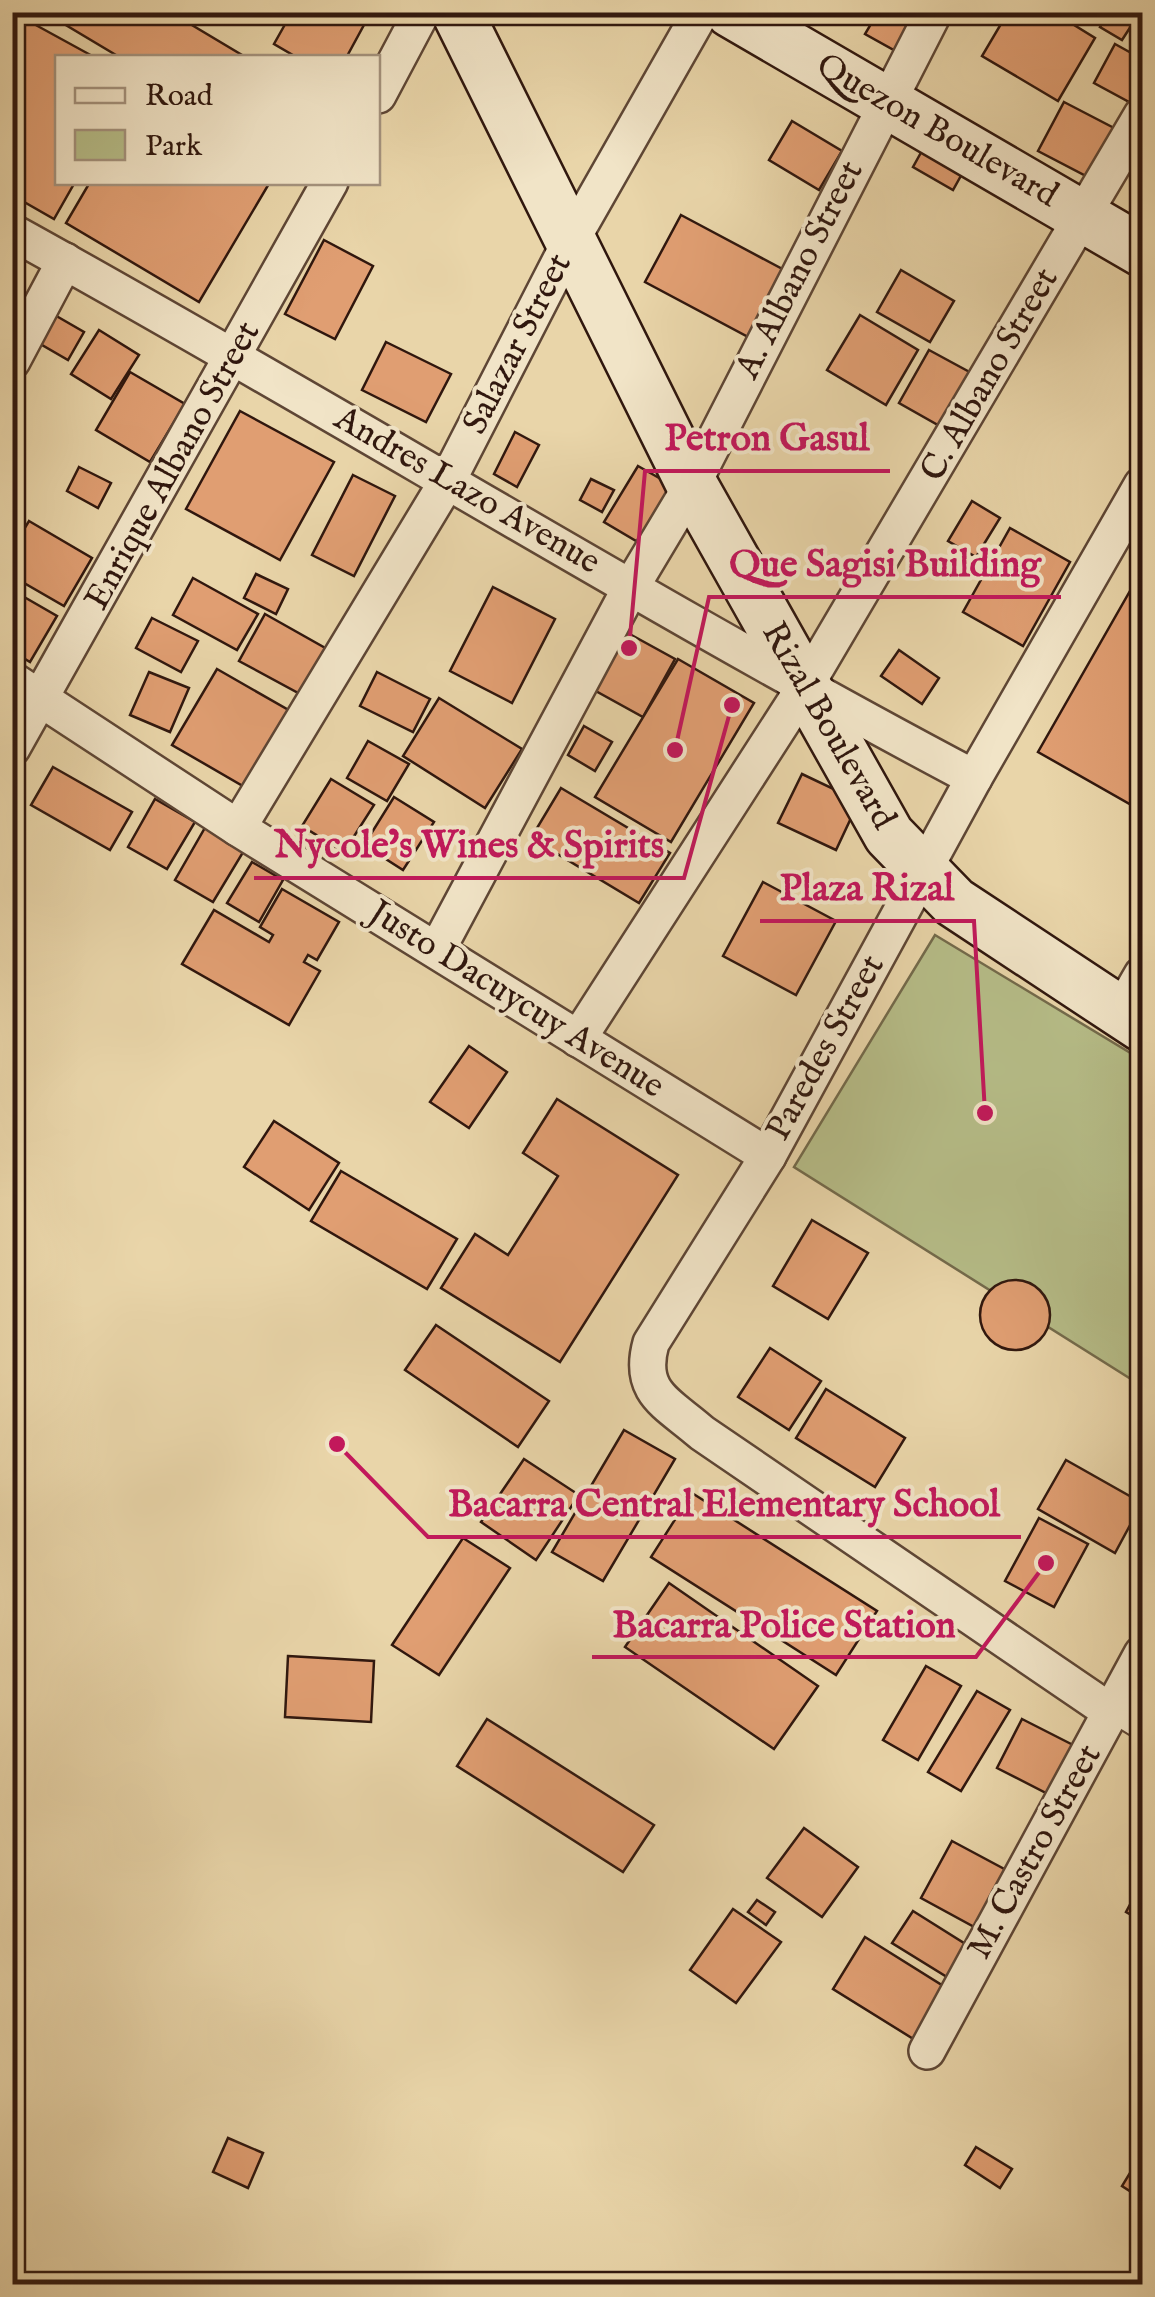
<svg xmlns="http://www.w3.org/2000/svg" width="1155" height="2297" viewBox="0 0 1155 2297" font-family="'IM FELL English',serif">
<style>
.green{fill:#b6bd88;stroke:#736a4b;stroke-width:2.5}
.building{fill:#e09e72;stroke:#30170e;stroke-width:2.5}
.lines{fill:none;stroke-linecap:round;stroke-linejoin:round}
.lane-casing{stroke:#5e4635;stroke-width:22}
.street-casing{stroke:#5e4635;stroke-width:40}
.secondary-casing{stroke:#30170e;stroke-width:55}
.lane{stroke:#f1e4c7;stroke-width:18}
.street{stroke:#f1e4c7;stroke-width:35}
.secondary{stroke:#f1e4c7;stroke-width:50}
.labels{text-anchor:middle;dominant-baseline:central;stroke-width:8;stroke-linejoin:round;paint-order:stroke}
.street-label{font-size:35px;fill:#30170e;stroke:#f1e4c7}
.leader{fill:none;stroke:#c2185b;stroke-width:4}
.callout-dot{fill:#c2185b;stroke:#f1e4c7;stroke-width:4}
.callout-label{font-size:38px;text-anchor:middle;font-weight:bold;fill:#c2185b;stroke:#f1e4c7;stroke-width:8;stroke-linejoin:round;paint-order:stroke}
</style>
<rect width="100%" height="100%" fill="#e9d5a9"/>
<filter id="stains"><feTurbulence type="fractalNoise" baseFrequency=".002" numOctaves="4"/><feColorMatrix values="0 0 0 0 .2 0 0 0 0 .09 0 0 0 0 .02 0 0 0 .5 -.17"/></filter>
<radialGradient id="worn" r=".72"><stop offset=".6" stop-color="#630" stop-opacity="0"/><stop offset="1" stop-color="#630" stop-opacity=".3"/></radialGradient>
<!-- green -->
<path class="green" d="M935 935 1142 1060V1386L794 1167Z"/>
<!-- building -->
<g class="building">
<path d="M12 12 96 58H58V182H75L54 219 12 195Z"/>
<path d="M44 12H170L247 58H121Z"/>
<path d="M292 12H371L346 58H298L274 44Z"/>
<path d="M878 12H926L901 54 865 34Z"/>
<path d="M1008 12H1053L1095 38 1058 101 982 56Z"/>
<path d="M1109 12 1133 23 1122 40 1100 27Z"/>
<path d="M1115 44 1142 59V81L1131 103 1094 83Z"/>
<path d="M1064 102 1114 128 1088 177 1038 151Z"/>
<path d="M792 121 842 151 819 190 769 160Z"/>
<path d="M928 140 968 163 953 190 913 167Z"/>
<path d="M90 182H270L199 302 66 223Z"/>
<path d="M681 215 788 272 752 339 645 282Z"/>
<path d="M324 240 373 266 335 339 285 314Z"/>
<path d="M901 270 954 301 930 342 877 312Z"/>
<path d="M46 310 84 332 68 360 30 338Z"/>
<path d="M860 315 918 350 886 405 827 370Z"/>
<path d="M99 330 139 355 111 399 71 374Z"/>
<path d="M386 342 451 374 426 422 362 390Z"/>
<path d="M929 350 975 375 945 429 899 403Z"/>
<path d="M130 372 185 404 150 462 96 430Z"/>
<path d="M240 411 334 462 280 560 186 509Z"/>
<path d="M515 432 539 445 517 487 494 474Z"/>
<path d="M638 466 682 491 648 548 604 522Z"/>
<path d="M79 467 111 483 98 508 67 491Z"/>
<path d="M353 475 395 496 354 576 312 555Z"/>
<path d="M591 479 614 490 602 512 580 500Z"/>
<path d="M972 501 1000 518 976 557 948 541Z"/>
<path d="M29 521 92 558 64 606 12 576V549Z"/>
<path d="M1010 528 1070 562 1023 646 963 612Z"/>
<path d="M1142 570V811L1038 752Z"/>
<path d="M256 574 288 589 276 614 244 598Z"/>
<path d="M193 578 258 614 237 650 173 615Z"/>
<path d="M493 587 555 619 512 703 450 671Z"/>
<path d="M12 590 57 616 30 662 12 651Z"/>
<path d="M265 614 327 649 302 695 239 661Z"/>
<path d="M152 618 198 641 181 672 136 648Z"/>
<path d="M626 632 675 659 643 717 594 690Z"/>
<path d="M899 650 939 678 922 704 881 676Z"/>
<path d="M678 659 754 703 671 842 595 797Z"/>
<path d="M217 669 292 712 248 789 172 745Z"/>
<path d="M149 672 189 688 170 732 130 715Z"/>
<path d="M377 672 430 699 413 732 360 706Z"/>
<path d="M439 698 522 749 485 808 403 756Z"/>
<path d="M584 726 612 742 595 771 568 755Z"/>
<path d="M368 741 409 764 387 801 347 778Z"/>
<path d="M53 767 132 812 110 850 31 805Z"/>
<path d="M802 774 859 801 836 850 778 823Z"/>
<path d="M331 779 374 805 344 852 302 826Z"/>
<path d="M561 788 670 853 639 903 531 838Z"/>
<path d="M394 797 434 822 403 870 364 845Z"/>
<path d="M155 799 195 822 167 869 128 847Z"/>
<path d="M206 826 245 849 213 902 175 880Z"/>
<path d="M252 862 283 880 259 922 227 903Z"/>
<path d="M763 882 836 921 796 995 723 956Z"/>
<path d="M282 889 339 922 317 960 308 955 304 962 320 971 289 1025 182 964 214 910 269 942 273 935 260 927Z"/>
<path d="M469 1046 507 1072 469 1128 430 1102Z"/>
<path d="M557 1099 678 1175 560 1362 441 1288 475 1234 508 1255 558 1176 523 1153Z"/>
<path d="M274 1121 339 1163 309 1210 244 1167Z"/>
<path d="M341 1171 457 1239 427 1289 311 1221Z"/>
<path d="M812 1220 868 1253 828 1319 773 1286Z"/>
<circle cx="1015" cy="1315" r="35"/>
<path d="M436 1325 549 1401 518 1447 405 1370Z"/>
<path d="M770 1348 821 1381 789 1430 738 1397Z"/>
<path d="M826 1389 905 1438 875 1487 796 1438Z"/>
<path d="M624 1430 675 1459 603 1581 552 1552Z"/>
<path d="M524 1459 579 1495 536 1560 481 1522Z"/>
<path d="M1066 1460 1142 1503 1115 1553 1038 1509Z"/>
<path d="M692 1493 877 1611 836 1675 651 1557Z"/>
<path d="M1039 1518 1088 1544 1054 1607 1005 1581Z"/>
<path d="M463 1538 510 1568 439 1675 392 1645Z"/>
<path d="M669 1583 818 1686 774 1749 625 1647Z"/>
<path d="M288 1656 374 1661 371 1722 285 1717Z"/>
<path d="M926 1666 961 1686 918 1760 883 1740Z"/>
<path d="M977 1691 1010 1710 961 1791 928 1772Z"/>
<path d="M487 1719 654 1825 623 1872 457 1766Z"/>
<path d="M1022 1719 1075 1746 1050 1795 997 1768Z"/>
<path d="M804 1828 858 1867 822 1917 767 1878Z"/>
<path d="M952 1841 1008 1871 978 1929 921 1898Z"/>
<path d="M1142 1882V1921L1126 1912Z"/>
<path d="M757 1900 775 1912 766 1925 748 1912Z"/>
<path d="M733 1909 781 1942 736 2003 690 1970Z"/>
<path d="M913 1911 967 1945 947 1977 892 1943Z"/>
<path d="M865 1937 948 1989 915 2040 833 1989Z"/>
<path d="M228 2138 263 2153 248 2188 213 2172Z"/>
<path d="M976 2147 1012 2169 1000 2188 965 2165Z"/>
<path d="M1136 2163 1142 2167V2199L1122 2186Z"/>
</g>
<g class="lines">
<defs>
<path id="lane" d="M1111 1712 1142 1731"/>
<g id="street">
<path d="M378 95 422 12"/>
<path d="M12 232C335 410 648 606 974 778"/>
<path d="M12 361 65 261"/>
<path d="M12 680 238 828 768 1156"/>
<path d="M12 748 330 182"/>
<path d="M238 828 448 480 569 244 701 12"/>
<path d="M437 950 631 587 692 485 934 12"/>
<path d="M1120 1013 1142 975"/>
<path d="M578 1039 804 688 1142 115"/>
<path d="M1111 1712 702 1433C668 1403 637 1393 651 1343L768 1156 974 778 1142 485"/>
<path d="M927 2051 1142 1654"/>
</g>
<g id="secondary">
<path d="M457 12 692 485 889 835 954 902 1142 1026"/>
<path d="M731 12 1142 251"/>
</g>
</defs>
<!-- lane casing -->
<use href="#lane" class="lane-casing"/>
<!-- street casing -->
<use href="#street" class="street-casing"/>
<!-- secondary casing -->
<use href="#secondary" class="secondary-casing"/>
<!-- lane -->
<use href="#lane" class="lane"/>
<!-- street -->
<use href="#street" class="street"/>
<!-- secondary -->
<use href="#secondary" class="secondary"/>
</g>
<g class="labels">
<!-- street labels -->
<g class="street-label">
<text transform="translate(937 131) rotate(30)">Quezon Boulevard</text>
<text transform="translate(800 270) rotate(-63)">A. Albano Street</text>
<text transform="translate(518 344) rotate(-63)">Salazar Street</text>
<text transform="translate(990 375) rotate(-60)">C. Albano Street</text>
<text transform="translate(173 466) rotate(-61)">Enrique Albano Street</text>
<text transform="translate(467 491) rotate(30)">Andres Lazo Avenue</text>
<text transform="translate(828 726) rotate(60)">Rizal Boulevard</text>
<text transform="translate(516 1000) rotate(32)">Justo Dacuycuy Avenue</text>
<text transform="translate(826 1048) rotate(-61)">Paredes Street</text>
<text transform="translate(1035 1852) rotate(-61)">M. Castro Street</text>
</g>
</g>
<!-- callouts -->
<path class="leader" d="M629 648L645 471H890M675 750L709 597H1061M732 705L684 878H254M985 1113L974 921H760M337 1444L428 1537H1021M1046 1563L976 1657H592"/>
<g class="callout-dot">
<circle cx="629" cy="648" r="10"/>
<circle cx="675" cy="750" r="10"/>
<circle cx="732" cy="705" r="10"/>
<circle cx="985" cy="1113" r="10"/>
<circle cx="337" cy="1444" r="10"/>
<circle cx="1046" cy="1563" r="10"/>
</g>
<g class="callout-label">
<text x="767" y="450">Petron Gasul</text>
<text x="885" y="576">Que Sagisi Building</text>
<text x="469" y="857">Nycole’s Wines &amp; Spirits</text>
<text x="867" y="900">Plaza Rizal</text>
<text x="724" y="1516">Bacarra Central Elementary School</text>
<text x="784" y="1637">Bacarra Police Station</text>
</g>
<!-- margin -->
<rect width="1155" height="2297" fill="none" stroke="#e9d5a9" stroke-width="50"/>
<rect x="15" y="15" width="1125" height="2267" fill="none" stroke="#30170e" stroke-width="5"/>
<rect x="25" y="25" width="1105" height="2247" fill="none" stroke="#30170e" stroke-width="2.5"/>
<!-- legend -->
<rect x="55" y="55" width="325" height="130" fill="#f1e4c7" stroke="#a4927d" stroke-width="2.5"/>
<rect x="75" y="88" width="50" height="15" fill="#f1e4c7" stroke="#a4927d" stroke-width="2.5"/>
<text x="145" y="105" font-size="30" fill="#30170e">Road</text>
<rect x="75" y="130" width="50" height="30" fill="#b6bd88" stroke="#a4927d" stroke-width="2.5"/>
<text x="145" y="155" font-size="30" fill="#30170e">Park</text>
<rect width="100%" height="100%" filter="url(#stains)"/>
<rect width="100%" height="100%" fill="url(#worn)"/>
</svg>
